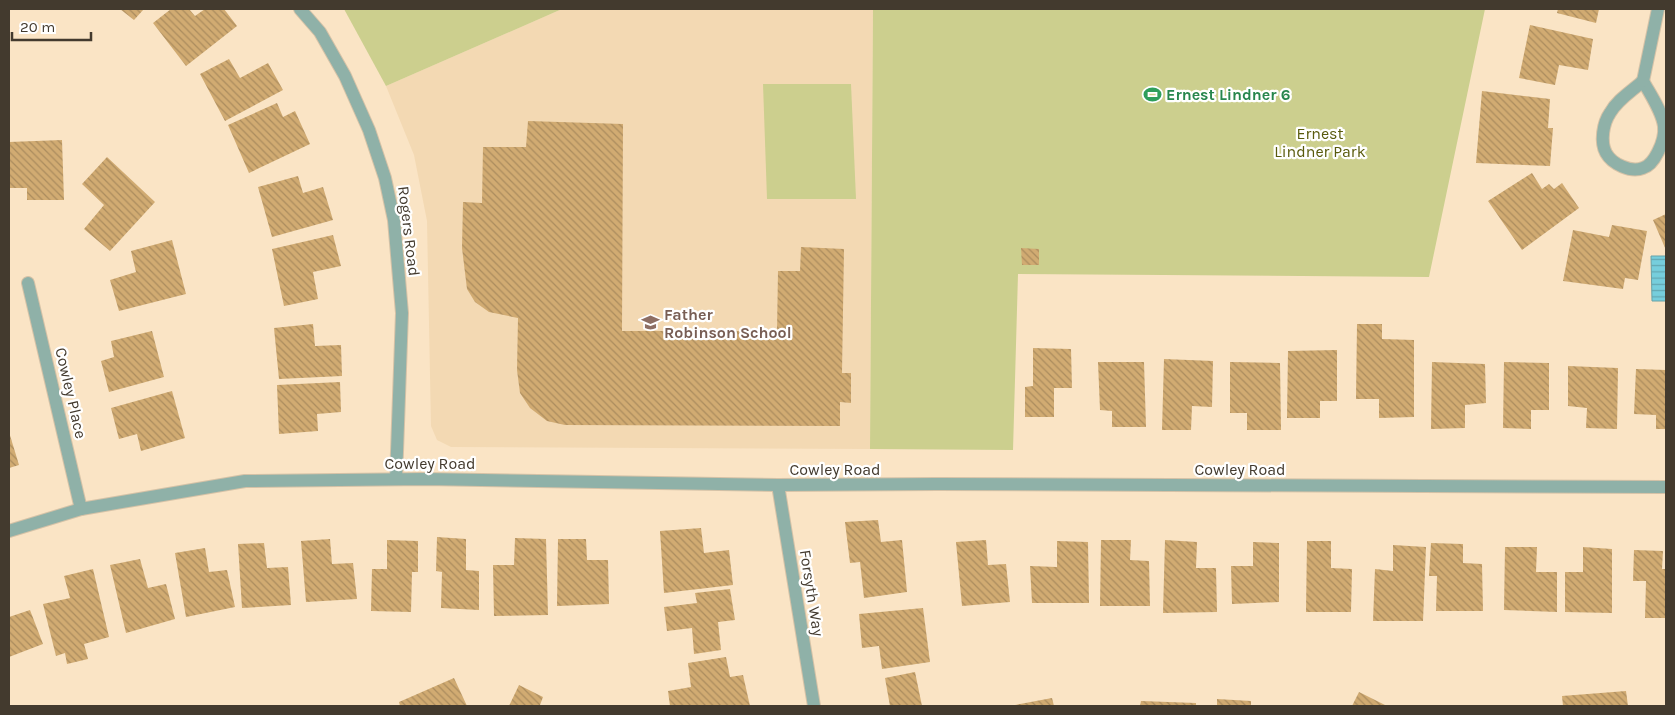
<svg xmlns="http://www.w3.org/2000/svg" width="1675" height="715" viewBox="0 0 1675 715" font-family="Karla,sans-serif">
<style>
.built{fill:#f3d9b3}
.green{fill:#cccf8e}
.water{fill:url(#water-rules);stroke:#67a2a8}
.building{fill:url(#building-back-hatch)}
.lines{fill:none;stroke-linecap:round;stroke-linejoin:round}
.minor-casing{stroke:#d5c2a7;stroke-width:14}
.minor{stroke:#8fb1a8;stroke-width:12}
.labels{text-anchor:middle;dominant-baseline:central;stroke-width:4.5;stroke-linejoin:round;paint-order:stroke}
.leisure-label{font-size:16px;font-weight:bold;fill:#27864d;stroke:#fff;text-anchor:start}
.park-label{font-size:16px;fill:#595a0c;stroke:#fff}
.street-label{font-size:16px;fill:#433a2e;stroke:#fff}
.education-label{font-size:16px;font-weight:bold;fill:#785e54;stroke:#fff;text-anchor:start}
</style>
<defs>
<pattern id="water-rules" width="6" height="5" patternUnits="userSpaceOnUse" patternTransform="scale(1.25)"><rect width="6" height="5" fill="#76cedc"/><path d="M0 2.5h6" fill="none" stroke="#62a8b3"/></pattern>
<pattern id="building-back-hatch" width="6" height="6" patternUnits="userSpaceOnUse" patternTransform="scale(1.25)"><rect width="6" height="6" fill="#d1ab72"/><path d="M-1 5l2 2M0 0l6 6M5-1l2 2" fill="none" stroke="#ab8c5e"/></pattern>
</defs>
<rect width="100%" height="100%" fill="#fae4c5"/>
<!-- built -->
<path class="built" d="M562 9H873L870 449 451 447 437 440 431 426 427 221 414 155 386 86Z"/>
<!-- green -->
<g class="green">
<path d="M344 9H562L386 86Z"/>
<path d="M873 9H1485L1429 277 1018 274 1013 450 870 449Z"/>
<path d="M763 84H851L856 199H767Z"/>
</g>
<!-- water -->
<path class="water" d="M1651 256H1666V301H1652Z"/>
<!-- building -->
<g class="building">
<path d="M120 9H144L134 20Z"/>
<path d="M171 9H189L195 16 205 9H224L237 26 186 66 153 23Z"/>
<path d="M1558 9H1599L1596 23 1557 13Z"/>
<path d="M1530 25 1593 39 1588 70 1559 65 1555 85 1519 78Z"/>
<path d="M229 59 240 78 268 63 283 90 225 121 200 74Z"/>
<path d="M1482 91 1550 99 1548 128H1553L1550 166 1476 163Z"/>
<path d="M277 103 283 117 295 111 310 144 249 173 228 125Z"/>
<path d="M528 121 623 124 622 331H777L778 271H800L801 247 844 249 842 373H851V403L840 402V426L565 425 547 421 530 408 520 393 517 370 518 318 489 312 475 302 467 289 462 248 463 202 482 203 483 147H526Z"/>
<path d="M62 140 64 200H27V188H9V142Z"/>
<path d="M107 157 155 202 110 251 84 229 104 205 82 184Z"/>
<path d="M1532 173 1542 189 1549 184 1554 189 1562 183 1579 208 1522 250 1488 201Z"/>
<path d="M298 176 303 193 323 187 333 220 272 237 258 187Z"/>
<path d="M1666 214V250L1653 220Z"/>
<path d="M1612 225 1647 231 1638 280 1625 278 1623 289 1563 281 1573 230 1609 237Z"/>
<path d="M333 235 341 266 313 272 318 299 284 306 272 249Z"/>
<path d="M172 240 186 294 119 311 110 280 136 272 131 251Z"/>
<path d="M1021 248 1039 249V265H1022Z"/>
<path d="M313 324 315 346 341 345 342 376 279 379 274 328Z"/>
<path d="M1357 324H1382V339L1414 340V417L1379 418V399H1356Z"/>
<path d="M152 331 164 377 109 392 101 361 114 357 111 341Z"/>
<path d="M1033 348 1071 349 1072 388H1054V417H1025V387L1033 386Z"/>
<path d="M1337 350V401H1320V418H1287L1288 351Z"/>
<path d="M1164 359 1213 361 1212 407 1192 406 1191 430H1162Z"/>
<path d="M1098 362H1144L1146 427H1112V411L1100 410Z"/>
<path d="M1230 362 1280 363 1281 430H1247V413H1230Z"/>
<path d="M1432 362 1485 364 1486 403 1465 405V428L1431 429Z"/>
<path d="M1504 362 1549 363V410H1531V429L1503 428Z"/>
<path d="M1568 366 1618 368 1617 429 1586 428 1587 408 1568 406Z"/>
<path d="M1636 369 1666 370V429H1656V415L1634 414Z"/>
<path d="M340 382 341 412 317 414 318 431 279 434 277 385Z"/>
<path d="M172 391 185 438 141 451 137 434 119 439 111 408Z"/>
<path d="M9 432 19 465 9 468Z"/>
<path d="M878 520 881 542 902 540 907 592 864 598 860 562 850 563 845 522Z"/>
<path d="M701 528 704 553 729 550 733 585 664 593 660 531Z"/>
<path d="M437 537 466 539V570L479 571V610L441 608 442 572 436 571Z"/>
<path d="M515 538 546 539 548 615 494 616 493 565H514Z"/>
<path d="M330 539 332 564 353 563 357 599 306 602 301 541Z"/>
<path d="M558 539H586L587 560H608L609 604 557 606Z"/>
<path d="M387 540 418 541V572H412L411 612 371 611 372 569H387Z"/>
<path d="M986 540 988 565 1006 564 1010 602 962 606 956 542Z"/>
<path d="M1101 540H1131L1130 560 1149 561 1150 606H1100Z"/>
<path d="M1165 540 1197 542 1196 568H1216L1217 612 1163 613Z"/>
<path d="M1057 541 1088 542 1089 603H1032L1030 566 1057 567Z"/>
<path d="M1307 541H1331V568L1352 569 1351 612H1306Z"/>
<path d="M1253 542 1279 543V602L1232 604 1231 566H1253Z"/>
<path d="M264 543 267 568 288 567 291 605 242 608 238 544Z"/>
<path d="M1431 543 1463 544V563L1482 564 1483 611H1436L1437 576H1429Z"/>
<path d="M1393 545 1426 547 1423 621H1373L1375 569 1393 571Z"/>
<path d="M1505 547H1537L1536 572H1557V612L1504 610Z"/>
<path d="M1583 547 1612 549V613L1565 612V572H1583Z"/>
<path d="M205 548 209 572 227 570 235 607 186 617 175 553Z"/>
<path d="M1634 550 1663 551 1662 569H1666V618H1645L1646 581H1633Z"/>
<path d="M140 559 148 588 166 584 175 619 126 633 110 565Z"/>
<path d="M93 569 109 637 84 644 88 659 67 664 65 653 56 656 43 604 70 598 64 576Z"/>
<path d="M730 589 735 620 718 622 721 650 694 654 692 628 667 631 664 607 697 603 695 593Z"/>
<path d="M923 608 930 662 882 669 879 646 862 648 859 614Z"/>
<path d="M30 610 43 644 9 657V617Z"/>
<path d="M726 657 730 677 743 675 750 706H670L668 691 691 687 688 663Z"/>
<path d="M915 672 922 706H890L885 678Z"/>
<path d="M454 678 467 706H400L399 702Z"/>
<path d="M519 685 543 697 540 705 543 706H509Z"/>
<path d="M1626 691 1628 706H1563L1562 696Z"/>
<path d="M1359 692 1387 706H1352Z"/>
<path d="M1052 698 1054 706H1015V705Z"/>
<path d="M1217 699 1251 701V706H1217Z"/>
<path d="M1141 701 1196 703V706H1140Z"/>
</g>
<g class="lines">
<defs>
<g id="minor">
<path d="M300 9 320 32 345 76 369 130 385 178 394 220 402 313 396 479"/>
<path d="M1643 81C1650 94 1662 111 1664 126 1665 135 1662 144 1658 152 1655 158 1650 166 1643 168 1631 173 1612 164 1606 153 1600 142 1603 123 1610 113 1617 100 1632 91 1643 81Z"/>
<path d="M1643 81 1658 9"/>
<path d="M28 283 81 509"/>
<path d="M778 485 814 706"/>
<path d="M9 531 81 509 245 481 425 479 778 485 937 484 1666 487"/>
</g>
</defs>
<!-- minor casing -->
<use href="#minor" class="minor-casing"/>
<!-- minor -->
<use href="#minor" class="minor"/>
</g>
<!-- icons -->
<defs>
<symbol id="stadium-bare" viewBox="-9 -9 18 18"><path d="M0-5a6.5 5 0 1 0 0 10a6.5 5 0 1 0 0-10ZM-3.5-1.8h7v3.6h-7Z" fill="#2e9e5b" stroke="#fff" stroke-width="2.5" paint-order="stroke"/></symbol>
<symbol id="school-bare" viewBox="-9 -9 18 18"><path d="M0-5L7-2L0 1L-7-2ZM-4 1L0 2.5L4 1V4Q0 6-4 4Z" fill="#8d6e63" stroke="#fff" stroke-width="2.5" paint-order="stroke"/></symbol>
</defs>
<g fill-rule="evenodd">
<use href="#stadium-bare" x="1140" y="82" width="25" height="25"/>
<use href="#school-bare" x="638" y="310" width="25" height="25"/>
</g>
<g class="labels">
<!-- leisure labels -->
<g class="leisure-label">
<text x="1166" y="94">Ernest Lindner 6</text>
</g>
<!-- park labels -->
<g class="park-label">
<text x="1320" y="133">Ernest<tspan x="1320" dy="18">Lindner Park</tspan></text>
</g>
<!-- street labels -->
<g class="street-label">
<text transform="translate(409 231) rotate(83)">Rogers Road</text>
<text transform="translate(71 393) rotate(77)">Cowley Place</text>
<text x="430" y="463">Cowley Road</text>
<text x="835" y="469">Cowley Road</text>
<text x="1240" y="469">Cowley Road</text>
<text transform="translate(812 593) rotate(81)">Forsyth Way</text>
</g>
<!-- education labels -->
<g class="education-label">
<text x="664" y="314">Father<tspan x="664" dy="18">Robinson School</tspan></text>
</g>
</g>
<!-- border -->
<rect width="1675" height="715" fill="none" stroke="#433a2e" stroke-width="20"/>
<!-- scale -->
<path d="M12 32v8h79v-8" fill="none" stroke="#433a2e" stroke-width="2.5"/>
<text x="20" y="32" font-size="15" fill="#433a2e" stroke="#ffffff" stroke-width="4" paint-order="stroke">20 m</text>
</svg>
